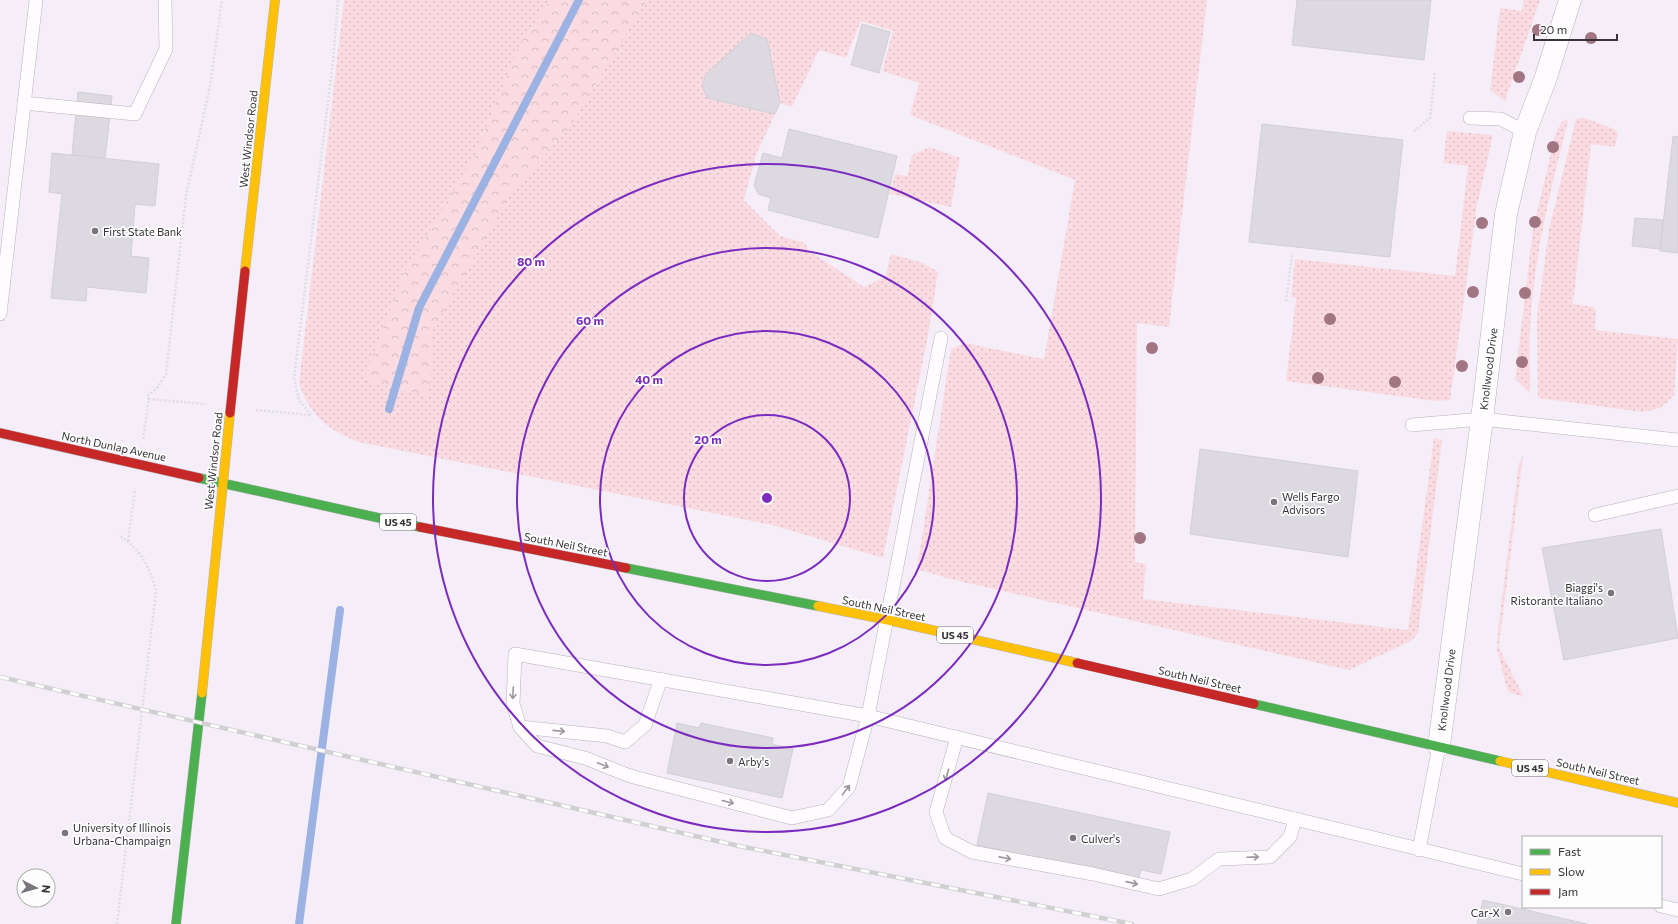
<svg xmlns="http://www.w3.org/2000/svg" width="1678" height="924" viewBox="0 0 1678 924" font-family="Commissioner,sans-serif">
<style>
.grass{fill:url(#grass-dots)}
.forest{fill:url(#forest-crowns)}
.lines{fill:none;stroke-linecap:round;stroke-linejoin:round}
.stream{stroke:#9cb2e3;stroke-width:8}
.building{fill:#dcd9e0;stroke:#d2cfd6}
.lane-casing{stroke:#b6b2b8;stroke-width:14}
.street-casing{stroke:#b6b2b8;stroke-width:23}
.fast-casing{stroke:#b6b2b8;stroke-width:10}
.slow-casing{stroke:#b6b2b8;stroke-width:10}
.jam-casing{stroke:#b6b2b8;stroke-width:10}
.path{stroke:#dfdddf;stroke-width:2.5;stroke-dasharray:2 2;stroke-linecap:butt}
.lane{stroke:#fefcfe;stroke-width:13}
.street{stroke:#fefcfe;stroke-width:22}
.fast{stroke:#4caf50;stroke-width:9}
.slow{stroke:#ffc107;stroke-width:9}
.jam{stroke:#c62828;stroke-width:9}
.rail-casing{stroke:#d0cfd2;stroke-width:4.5}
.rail{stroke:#fdfdfd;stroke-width:3;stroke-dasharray:9;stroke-linecap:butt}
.tree{fill:#a27582}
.oneway{stroke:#9a989c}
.ring{fill:none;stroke:#7b2cbf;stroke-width:2}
.poi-dot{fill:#7a747c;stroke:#fdfdfd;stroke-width:1.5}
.labels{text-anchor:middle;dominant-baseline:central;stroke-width:3.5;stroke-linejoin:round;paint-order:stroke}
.shield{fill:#fdfdfd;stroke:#727074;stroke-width:1}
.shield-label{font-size:10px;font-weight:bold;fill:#373339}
.street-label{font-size:11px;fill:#373339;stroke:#fdfdfd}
.poi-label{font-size:11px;fill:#373339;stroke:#fdfdfd;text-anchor:start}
.centre{fill:#7b2cbf;stroke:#fdfdfd;stroke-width:2}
.ring-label{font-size:12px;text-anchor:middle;font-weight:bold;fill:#7b2cbf;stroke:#fdfdfd;stroke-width:3.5;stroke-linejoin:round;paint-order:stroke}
</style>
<defs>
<pattern id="grass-dots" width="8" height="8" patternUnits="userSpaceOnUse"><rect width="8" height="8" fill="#fadbe1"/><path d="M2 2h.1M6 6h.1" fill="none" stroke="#d7bcc2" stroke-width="1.8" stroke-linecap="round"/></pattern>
<pattern id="forest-crowns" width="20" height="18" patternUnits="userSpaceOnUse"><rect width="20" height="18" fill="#fadbe1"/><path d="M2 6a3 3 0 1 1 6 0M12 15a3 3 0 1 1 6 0" fill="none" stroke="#d7bcc2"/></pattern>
</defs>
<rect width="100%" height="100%" fill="#f5eef8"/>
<!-- grass -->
<g class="grass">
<path d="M344 0H1207L1169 327 1137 323 1135 562 1146 564 1143 599 1408 630 1434 438 1442 440 1418 633 1411 641 1349 670 950 579 917 569 951 349 965 343 1044 359 1075 180 910 115 919 83 882 71 893 31 861 21 846 58 819 50 792 107 780 103 767 39 751 34 706 74 702 85 707 98 775 114 756 155 744 200 780 236 805 243 808 250 864 287 885 277 891 254 923 263 938 272 928 336 883 558 772 525 359 442C329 431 309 415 299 383Z"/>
<path d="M1523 0H1540L1505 101 1490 90 1500 8 1522 11Z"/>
<path d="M1569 118C1551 187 1534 256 1530 327 1529 349 1530 371 1530 393L1515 379 1533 229 1556 132 1562 122Z"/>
<path d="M1585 118 1614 129 1618 133 1615 147 1591 144 1573 304 1594 307 1596 311 1595 330 1678 339 1674 396 1660 408 1643 412 1538 398 1537 318 1549 229 1576 119Z"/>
<path d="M1447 131 1493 135 1477 206 1450 400 1435 401 1286 381 1296 298 1291 297 1295 259 1455 276 1468 166 1443 163Z"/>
<path d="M930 147 960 158 951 207 890 194 895 174 907 176 912 155Z"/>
<path d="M1523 456 1499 645 1500 650 1524 697 1509 692 1507 689 1497 650 1498 630 1519 463Z"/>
</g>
<!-- forest -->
<path class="forest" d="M550 0H647L570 127 511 193 433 329 429 396 363 381 404 273 474 157 519 46Z"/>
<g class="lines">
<!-- stream -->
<g class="stream">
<path d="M389 409 419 308 579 0"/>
<path d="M299 924 340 610"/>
</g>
</g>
<!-- building -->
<g class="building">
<path d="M1297 0H1431L1424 60 1292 45Z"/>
<path d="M862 24 890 32 879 73 851 65Z"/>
<path d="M751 33 767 39 780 103 775 114 707 98 702 85 706 74Z"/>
<path d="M78 92 112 96 105 159 72 155Z"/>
<path d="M1262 124 1403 140 1390 257 1249 242Z"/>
<path d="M789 129 897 156 878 238 768 210 771 198 758 194 754 185 763 153 782 158Z"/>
<path d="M1673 136 1678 137V253L1660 251Z"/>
<path d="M52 153 159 164 155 206 135 204 131 256 149 258 146 293 87 287 86 301 51 298 62 194 49 192Z"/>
<path d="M1635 218 1663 220 1660 249 1632 246Z"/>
<path d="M1200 449 1358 471 1348 557 1190 534Z"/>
<path d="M1661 529 1678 638 1564 660 1542 548Z"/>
<path d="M677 723 699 728 701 723 773 738 772 744 793 749 782 798 667 773Z"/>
<path d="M988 793 1170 832 1161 874 1141 870 1138 880 977 845Z"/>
<path d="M1483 900 1587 924H1477Z"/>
</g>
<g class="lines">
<defs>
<g id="lane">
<path d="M24 103 135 114 166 49 165 0"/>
<path d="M1470 118 1501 119 1525 132"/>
<path d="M0 314 36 0"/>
<path d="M941 338 868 716 849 787 828 810 792 818 630 776 585 758 537 746 520 727 513 704 515 654 868 716 1523 874"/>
<path d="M1412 425 1482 419 1678 440"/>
<path d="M1595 515 1678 496"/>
<path d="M520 727 607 736 625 742 645 725 661 679"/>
<path d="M957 737 936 812 945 838 972 852 1093 874 1159 889 1192 879 1219 859 1270 857 1290 837 1295 819"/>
<path d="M1419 850 1439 746"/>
<path d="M1661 906 1678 910"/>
</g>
<path id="street" d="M1439 746 1482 419 1506 214 1525 132 1546 77 1570 0"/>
<g id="fast">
<path d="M199 478 420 527"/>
<path d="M626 568 818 606"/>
<path d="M1254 704 1500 761"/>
<path d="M176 924 202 693"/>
</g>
<g id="slow">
<path d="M245 271 275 0"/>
<path d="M818 606 888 620 1077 663"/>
<path d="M202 693 230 413"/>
<path d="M1500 761 1678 803"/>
</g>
<g id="jam">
<path d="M230 413 245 271"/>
<path d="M0 433 199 478"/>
<path d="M420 527 626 568"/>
<path d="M1077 663 1254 704"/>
</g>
</defs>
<!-- lane casing -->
<use href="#lane" class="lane-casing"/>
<!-- street casing -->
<use href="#street" class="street-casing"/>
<!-- fast casing -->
<use href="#fast" class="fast-casing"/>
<!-- slow casing -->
<use href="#slow" class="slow-casing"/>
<!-- jam casing -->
<use href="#jam" class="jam-casing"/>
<!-- path -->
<g class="path">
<path d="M1414 131 1430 118 1435 71"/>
<path d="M1286 301 1292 255"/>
<path d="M149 399 147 396 158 387 166 374 186 196 210 86 222 0"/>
<path d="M256 410 310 415"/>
<path d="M311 415 299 400 294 378 333 61 338 0"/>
<path d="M143 439 149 399 205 404"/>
<path d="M128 541 135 489"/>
<path d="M117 924 156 591C149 565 141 550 119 535"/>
</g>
<!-- lane -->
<use href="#lane" class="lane"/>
<!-- street -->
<use href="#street" class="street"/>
<!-- fast -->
<use href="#fast" class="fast"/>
<!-- slow -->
<use href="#slow" class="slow"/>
<!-- jam -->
<use href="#jam" class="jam"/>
<defs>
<path id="rail" d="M0 677 739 846 1132 924"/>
</defs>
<!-- rail casing -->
<use href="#rail" class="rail-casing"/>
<!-- rail -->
<use href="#rail" class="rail"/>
</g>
<!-- trees -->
<g class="tree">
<circle cx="1538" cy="30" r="6"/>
<circle cx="1591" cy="38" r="6"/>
<circle cx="1519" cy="77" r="6"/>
<circle cx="1553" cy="147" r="6"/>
<circle cx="1535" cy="222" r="6"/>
<circle cx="1482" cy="223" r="6"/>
<circle cx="1473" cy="292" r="6"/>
<circle cx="1525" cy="293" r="6"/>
<circle cx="1330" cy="319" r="6"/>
<circle cx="1152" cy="348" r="6"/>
<circle cx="1522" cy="362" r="6"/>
<circle cx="1462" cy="366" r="6"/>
<circle cx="1318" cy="378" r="6"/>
<circle cx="1395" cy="382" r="6"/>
<circle cx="1140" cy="538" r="6"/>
</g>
<!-- one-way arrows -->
<defs><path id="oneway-shaft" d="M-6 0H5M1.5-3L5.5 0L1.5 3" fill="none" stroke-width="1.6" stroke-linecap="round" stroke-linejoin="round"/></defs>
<g class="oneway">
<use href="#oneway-shaft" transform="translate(513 693) rotate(93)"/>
<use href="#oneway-shaft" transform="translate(559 731) rotate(6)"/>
<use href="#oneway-shaft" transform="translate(603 765) rotate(22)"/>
<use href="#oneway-shaft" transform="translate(947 775) rotate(106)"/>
<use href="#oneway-shaft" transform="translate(846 790) rotate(-53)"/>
<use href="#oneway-shaft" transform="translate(728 802) rotate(14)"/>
<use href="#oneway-shaft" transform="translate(1253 857) rotate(-2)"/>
<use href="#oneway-shaft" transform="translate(1005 858) rotate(11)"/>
<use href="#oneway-shaft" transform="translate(1132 883) rotate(13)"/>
</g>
<!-- distance rings -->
<g class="ring">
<circle cx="767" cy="498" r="83"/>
<circle cx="767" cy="498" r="167"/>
<circle cx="767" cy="498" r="250"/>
<circle cx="767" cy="498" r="334"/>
</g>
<!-- markers -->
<g class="poi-dot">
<circle cx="95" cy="231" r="4"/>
<circle cx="1274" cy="502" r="4"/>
<circle cx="1611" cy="593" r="4"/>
<circle cx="730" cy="761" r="4"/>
<circle cx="65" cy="833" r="4"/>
<circle cx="1073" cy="838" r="4"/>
<circle cx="1508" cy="912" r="4"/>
</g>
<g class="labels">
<!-- shield labels -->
<g class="shield">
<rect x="380" y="514" width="36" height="16" rx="3"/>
<rect x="937" y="627" width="36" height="16" rx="3"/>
<rect x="1512" y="760" width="36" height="16" rx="3"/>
</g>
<g class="shield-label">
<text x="398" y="522">US 45</text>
<text x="955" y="635">US 45</text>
<text x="1530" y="768">US 45</text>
</g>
<!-- street labels -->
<g class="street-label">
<text transform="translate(248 139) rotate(-84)">West Windsor Road</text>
<text transform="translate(1488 369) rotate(-83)">Knollwood Drive</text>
<text transform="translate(114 446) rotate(12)">North Dunlap Avenue</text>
<text transform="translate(213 461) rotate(-84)">West Windsor Road</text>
<text transform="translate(566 544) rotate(11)">South Neil Street</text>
<text transform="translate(884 608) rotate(12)">South Neil Street</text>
<text transform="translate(1200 679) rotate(13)">South Neil Street</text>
<text transform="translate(1446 690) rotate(-83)">Knollwood Drive</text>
<text transform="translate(1598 771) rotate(13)">South Neil Street</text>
</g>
<!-- poi labels -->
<g class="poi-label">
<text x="103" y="231">First State Bank</text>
<text x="1282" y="496">Wells Fargo<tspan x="1282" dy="13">Advisors</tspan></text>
<text x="1603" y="587" text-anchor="end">Biaggi's<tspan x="1603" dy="13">Ristorante Italiano</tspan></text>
<text x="738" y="761">Arby's</text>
<text x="73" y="827">University of Illinois<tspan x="73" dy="13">Urbana-Champaign</tspan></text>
<text x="1081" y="838">Culver's</text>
<text x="1500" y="912" text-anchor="end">Car-X</text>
</g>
</g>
<circle cx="767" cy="498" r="6" class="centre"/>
<g class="ring-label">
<text x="531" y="266">80 m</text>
<text x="590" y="325">60 m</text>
<text x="649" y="384">40 m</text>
<text x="708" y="444">20 m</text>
</g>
<!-- legend -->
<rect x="1522" y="836" width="140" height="72" fill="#fdfdfd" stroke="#aeacaf"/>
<rect x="1530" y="849" width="20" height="6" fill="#4caf50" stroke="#aeacaf"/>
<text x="1558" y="856" font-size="12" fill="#373339">Fast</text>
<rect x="1530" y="869" width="20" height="6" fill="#ffc107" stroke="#aeacaf"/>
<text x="1558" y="876" font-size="12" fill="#373339">Slow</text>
<rect x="1530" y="889" width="20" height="6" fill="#c62828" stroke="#aeacaf"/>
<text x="1558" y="896" font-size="12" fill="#373339">Jam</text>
<!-- north arrow -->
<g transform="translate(36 888) rotate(96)"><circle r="19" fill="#fdfdfd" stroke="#aeacaf"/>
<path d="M0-3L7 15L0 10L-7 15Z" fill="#7a747c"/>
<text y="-6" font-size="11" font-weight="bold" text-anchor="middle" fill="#373339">N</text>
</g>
<!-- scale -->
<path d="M1534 34v6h83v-6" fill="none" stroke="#373339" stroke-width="2"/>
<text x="1540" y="34" font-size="12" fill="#373339" stroke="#fdfdfd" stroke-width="3" paint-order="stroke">20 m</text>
</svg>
